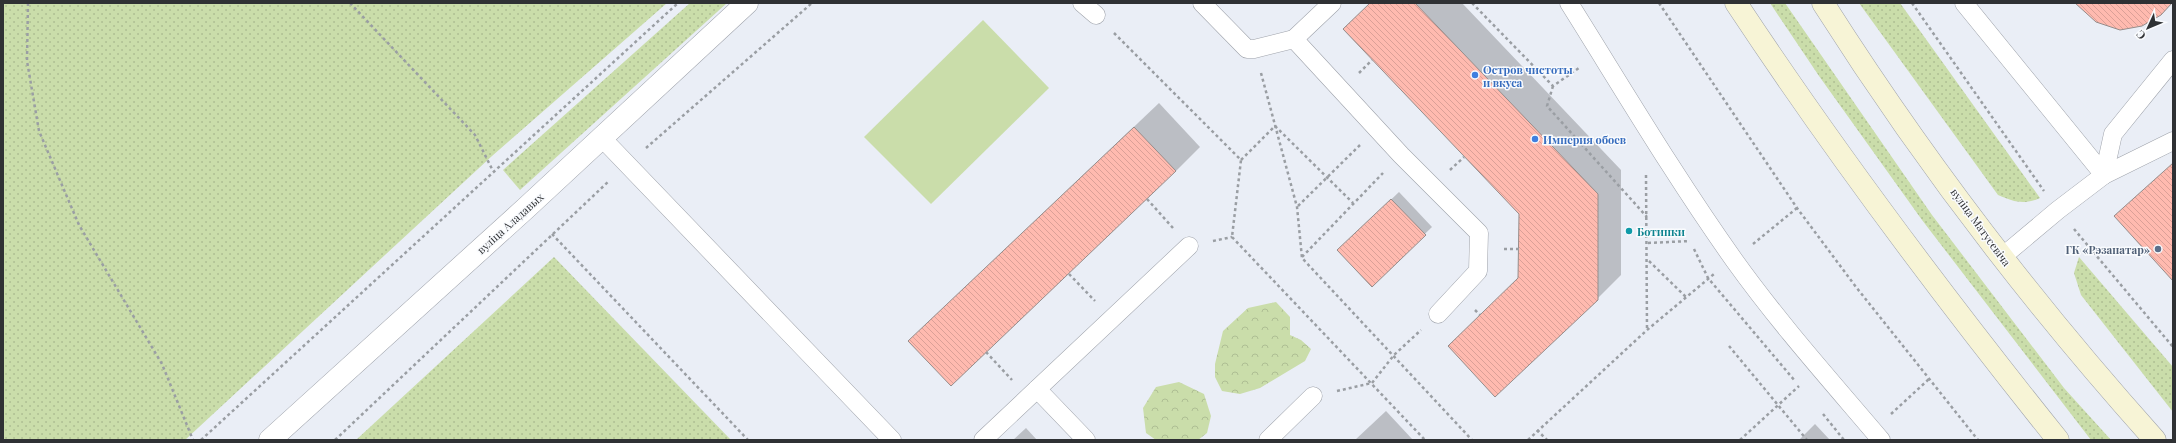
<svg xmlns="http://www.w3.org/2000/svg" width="2176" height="443" viewBox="0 0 2176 443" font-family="'Playfair Display',serif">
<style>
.grass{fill:url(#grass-dots)}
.forest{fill:url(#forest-crowns)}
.garden{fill:#caddaa}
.shadow{fill:#0003}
.building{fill:url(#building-back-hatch);stroke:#968d8b}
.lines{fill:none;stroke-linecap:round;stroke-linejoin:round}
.service-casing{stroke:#9ea2aa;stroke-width:19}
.tertiary-casing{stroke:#9ea2aa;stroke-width:23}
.secondary-casing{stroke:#9ea2aa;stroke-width:23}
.path{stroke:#9a9ea3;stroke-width:2.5;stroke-dasharray:3 3;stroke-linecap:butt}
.service{stroke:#fff;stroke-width:18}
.tertiary{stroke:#fff;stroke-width:22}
.secondary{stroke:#f7f4d6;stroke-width:22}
.shop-dot{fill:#3f7fe0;stroke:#f9fbfe;stroke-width:1.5}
.culture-dot{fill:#0f9aa8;stroke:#f9fbfe;stroke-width:1.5}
.service-dot{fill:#5c6f8a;stroke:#f9fbfe;stroke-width:1.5}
.labels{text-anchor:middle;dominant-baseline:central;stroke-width:3;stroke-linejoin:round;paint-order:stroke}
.shop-label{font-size:11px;font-weight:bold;fill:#366cbe;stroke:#f9fbfe;text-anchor:start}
.street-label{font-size:11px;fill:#2f3134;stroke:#f9fbfe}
.culture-label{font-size:11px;font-weight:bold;fill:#0d838f;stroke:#f9fbfe;text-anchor:start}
.service-label{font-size:11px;font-weight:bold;fill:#4e5e75;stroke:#f9fbfe;text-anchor:end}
</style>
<defs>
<pattern id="grass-dots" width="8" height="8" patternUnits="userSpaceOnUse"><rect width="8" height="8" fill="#caddaa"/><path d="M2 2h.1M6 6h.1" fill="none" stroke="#aebe93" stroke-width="1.8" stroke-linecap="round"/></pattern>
<pattern id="forest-crowns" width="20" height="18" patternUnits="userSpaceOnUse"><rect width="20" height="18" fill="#caddaa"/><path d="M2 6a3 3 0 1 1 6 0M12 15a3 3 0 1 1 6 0" fill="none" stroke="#aebe93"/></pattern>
<pattern id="building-back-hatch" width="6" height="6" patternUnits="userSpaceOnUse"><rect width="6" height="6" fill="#ffbaaf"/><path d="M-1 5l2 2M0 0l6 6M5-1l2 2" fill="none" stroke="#dba097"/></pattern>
</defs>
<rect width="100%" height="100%" fill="#eaeef6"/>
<!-- grass -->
<g class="grass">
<path d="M3 3H667L492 156 185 440H3Z"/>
<path d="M690 3H727L520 190 503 170Z"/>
<path d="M1770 3H1785L1932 215 2064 388 2111 440H2091L1922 220 1819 76Z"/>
<path d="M1859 3H1900L2040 198C2024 205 2014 202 1998 195Z"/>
<path d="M554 257 731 440H356Z"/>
<path d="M2079 257 2173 367V412L2081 295 2074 273Z"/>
</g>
<!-- forest -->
<g class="forest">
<path d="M1276 302 1290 317V335L1301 340 1311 349 1305 361 1260 388 1240 394 1222 391 1215 377V364L1223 331 1248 308Z"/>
<path d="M1179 382 1204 394 1211 416 1207 433 1198 440H1156L1146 433 1143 408 1156 387Z"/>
</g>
<!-- garden -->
<path class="garden" d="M983 20 1049 88 931 204 864 137Z"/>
<!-- shadow -->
<g class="shadow">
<path d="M1371 3H1462L1621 170V275L1597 299 1519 278 1520 214Z"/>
<path d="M1159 103 1200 147 1176 171 934 317Z"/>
<path d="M1399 192 1432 227 1372 285 1338 250Z"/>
<path d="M1386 411 1413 440H1355Z"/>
<path d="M1815 424 1830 440H1799Z"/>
<path d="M1026 428 1037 440H1013Z"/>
</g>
<!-- building -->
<g class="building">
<path d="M1370 3H1415L1598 194V300L1495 397 1448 346 1518 278 1519 214 1343 29Z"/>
<path d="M2075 3H2172L2161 15 2142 26 2120 30 2096 22Z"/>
<path d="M1134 127 1176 171 951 386 908 341Z"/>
<path d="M2173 163V281L2114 216Z"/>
<path d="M1391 199 1426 235 1372 287 1337 250Z"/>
</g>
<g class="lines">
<defs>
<g id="service">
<path d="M1082 3 1096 15"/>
<path d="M1202 3 1247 49H1254L1294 39 1401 155 1479 233 1478 271 1438 314"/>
<path d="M1569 3C1623 89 1675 177 1734 260 1779 323 1831 381 1881 440"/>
<path d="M1964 3 2104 175"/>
<path d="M1294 39 1332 3"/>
<path d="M601 137 892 440"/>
<path d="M2104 175 2113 134 2173 60"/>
<path d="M2002 257 2058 210 2104 175 2173 141"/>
<path d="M1037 389 1086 440"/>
<path d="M983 440 1189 246"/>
<path d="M1268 440 1313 396"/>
</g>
<path id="tertiary" d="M270 440 526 208 747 3"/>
<g id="secondary">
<path d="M1736 3C1836 154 1945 299 2058 440"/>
<path d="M1823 3C1921 157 2033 304 2155 440"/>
</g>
</defs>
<!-- service casing -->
<use href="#service" class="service-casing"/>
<!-- tertiary casing -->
<use href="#tertiary" class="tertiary-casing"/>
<!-- secondary casing -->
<use href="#secondary" class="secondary-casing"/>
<!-- path -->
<g class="path">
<path d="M28 3 27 61 39 131 79 225 162 364 193 440"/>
<path d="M350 3 475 135 493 171"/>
<path d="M1472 3 1553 86 1579 68"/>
<path d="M1659 3 1797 208 1856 287 1978 440"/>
<path d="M1912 3 2044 191"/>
<path d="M1114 33 1241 160 1232 237"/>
<path d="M1261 73 1297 207 1302 258 1472 440"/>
<path d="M1359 73 1372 60"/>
<path d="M1553 86 1547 106 1647 217"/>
<path d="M646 148 812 3"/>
<path d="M1241 160 1275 126 1353 203"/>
<path d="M1450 170 1464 157"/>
<path d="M1646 175 1647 330"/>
<path d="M1147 199 1173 228"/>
<path d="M1298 206 1360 145"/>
<path d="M2074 229 2173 347"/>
<path d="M552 234 748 440"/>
<path d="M1232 237 1425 440"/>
<path d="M1213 241 1232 237"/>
<path d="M1648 243 1690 241"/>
<path d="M1753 244 1797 208"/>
<path d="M1504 249H1519"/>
<path d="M1694 249 1708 278 1795 381"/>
<path d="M1302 257 1383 173"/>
<path d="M1649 261 1687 298"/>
<path d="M1069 274 1095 301"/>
<path d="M1475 310 1480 315"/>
<path d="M1729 346 1807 440"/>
<path d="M986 352 1012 380"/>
<path d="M1337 391 1372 383 1394 355 1421 330"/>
<path d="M1823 414 1844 440"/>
<path d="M1891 414 1929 379"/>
<path d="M1537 430 1547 440"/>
<path d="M201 440 678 3"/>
<path d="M335 440 609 181"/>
<path d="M1528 440 1647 330 1714 274"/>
<path d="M1740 440 1799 386"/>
</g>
<!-- service -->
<use href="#service" class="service"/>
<!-- tertiary -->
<use href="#tertiary" class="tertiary"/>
<!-- secondary -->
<use href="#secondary" class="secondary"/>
</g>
<!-- markers -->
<g class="shop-dot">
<circle cx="1475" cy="75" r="4"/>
<circle cx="1535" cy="139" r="4"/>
</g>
<circle class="culture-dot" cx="1629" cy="231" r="4"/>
<circle class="service-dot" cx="2158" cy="249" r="4"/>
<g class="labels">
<!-- shop labels -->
<g class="shop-label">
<text x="1483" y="69">Остров чистоты<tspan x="1483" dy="13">и вкуса</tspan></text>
<text x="1543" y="139">Империя обоев</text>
</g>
<!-- street labels -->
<g class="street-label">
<text transform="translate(510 223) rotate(-42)">вуліца Аладавых</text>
<text transform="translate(1981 227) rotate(54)">вуліца Матусевіча</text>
</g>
<!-- culture labels -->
<g class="culture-label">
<text x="1637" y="231">Ботинки</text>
</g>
<!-- service labels -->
<g class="service-label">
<text x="2150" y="249">ГК «Рэзанатар»</text>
</g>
</g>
<!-- border -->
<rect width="2176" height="443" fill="none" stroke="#2f3134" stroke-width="8"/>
<!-- north arrow -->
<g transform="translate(2148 28) rotate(226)" stroke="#f9fbfe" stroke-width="3" paint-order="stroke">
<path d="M0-3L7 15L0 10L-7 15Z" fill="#2f3134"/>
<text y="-6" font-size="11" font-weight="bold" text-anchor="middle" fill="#2f3134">С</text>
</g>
</svg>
